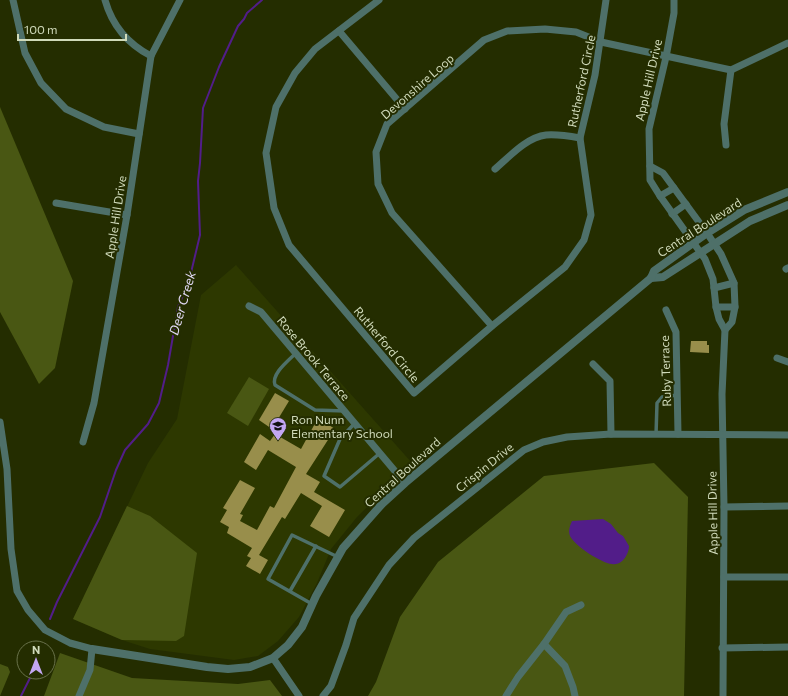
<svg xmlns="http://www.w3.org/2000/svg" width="788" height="696" viewBox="0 0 788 696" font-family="Commissioner,sans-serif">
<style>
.built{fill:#2d3800}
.green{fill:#495713}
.water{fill:#521d89}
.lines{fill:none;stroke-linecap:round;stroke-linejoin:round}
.stream{stroke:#521d89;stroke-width:2}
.building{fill:#988e4b}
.service{stroke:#4e7069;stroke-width:3.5}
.minor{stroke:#4e7069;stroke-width:7}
.tertiary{stroke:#4e7069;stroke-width:8}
.labels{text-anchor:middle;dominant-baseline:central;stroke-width:4;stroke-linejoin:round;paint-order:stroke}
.street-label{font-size:12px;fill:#d0daba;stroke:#242d00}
.poi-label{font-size:12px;fill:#d0daba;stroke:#242d00;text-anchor:start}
.water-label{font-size:13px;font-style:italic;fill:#e3daf6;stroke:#242d00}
</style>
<rect width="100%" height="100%" fill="#242d00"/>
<!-- built -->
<path class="built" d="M236 265 412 463 357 517 331 549 317 583 299 617 278 641 258 656 234 660 150 649 122 640 73 619 148 463 177 419 201 295Z"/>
<!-- green -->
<g class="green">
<path d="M0 107 73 281 55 368 39 384 0 312Z"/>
<path d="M249 377 269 389 248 426 227 413Z"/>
<path d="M654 463 688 497 684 696H368L376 682 400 617 438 562 544 476Z"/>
<path d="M127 506 150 516 197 553 184 636 176 641 122 640 73 619Z"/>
<path d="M60 653 132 678 238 684 270 680 282 696H44Z"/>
<path d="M0 664 8 667 10 672 0 696Z"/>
</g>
<!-- water -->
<path class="water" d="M603 519 611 524 618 533 623 536 629 546C629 554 622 566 612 564 601 563 575 546 570 536 568 530 570 526 572 521Z"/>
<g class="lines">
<!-- stream -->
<g class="stream">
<path d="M50 619 57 602 100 517 116 470 125 450 148 424 159 403 168 365 178 307 189 281 200 235 198 181 200 163 203 108 219 67 238 26 244 19 247 13 262 0"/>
<path d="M44 648 45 644"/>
<path d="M21 696 33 672"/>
</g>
</g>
<!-- building -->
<g class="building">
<path d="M691 341H707V345H709V353L690 352Z"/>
<path d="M275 393 289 401 272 429 259 420Z"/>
<path d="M318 418 335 429 306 474 320 482 314 492 345 510 329 537 310 526 322 506 301 493 285 519 282 517 259 555 268 560 260 574 246 566 251 558 247 556 252 548 227 533 229 527 220 522 227 510 223 508 240 480 255 488 240 514 243 515 240 521 257 530 270 506 274 508 296 467 268 450 256 470 244 462 260 434 270 441 275 434 301 449Z"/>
</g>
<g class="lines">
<!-- service -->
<g class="service">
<path d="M296 353C288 361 271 374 275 385L315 410 345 411"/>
<path d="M355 423 340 439 324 476 340 487 380 453"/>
<path d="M656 435 657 403 662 397 678 395"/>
<path d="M290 591 316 546"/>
<path d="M312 604 268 579 292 535 338 557"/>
</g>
<!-- minor -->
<g class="minor">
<path d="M13 0 25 53 41 83 66 109 104 127 139 134"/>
<path d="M105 0C112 25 128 44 151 56"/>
<path d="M379 0 315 49 295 73 276 107 266 153 274 208 289 245 414 393 492 326 565 267 584 240 591 215 580 138 595 75 606 0"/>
<path d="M674 0V13L666 57 649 129 650 180 660 196 705 259 713 279 716 307 719 319 725 330 722 394 724 507 723 696"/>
<path d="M339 31 405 109"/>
<path d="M726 145 724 124 731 70"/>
<path d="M650 166 663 173 707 233 721 254 734 283 735 307 732 322 725 330"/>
<path d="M495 169C509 157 527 137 546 135 558 134 569 136 580 138"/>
<path d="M660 196 674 188"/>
<path d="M56 203 127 215"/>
<path d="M672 214 686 204"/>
<path d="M786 269 788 268"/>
<path d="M714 288 734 283"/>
<path d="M249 306 261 312 405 483"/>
<path d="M716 307H735"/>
<path d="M666 310 676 332 678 434"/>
<path d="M492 326 392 213 378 184 376 152 387 124 484 40 507 31 545 29 576 32 601 42 731 70 788 43"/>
<path d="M777 358 788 362"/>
<path d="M593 364 610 381 611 434"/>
<path d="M0 422 7 469 11 549 17 591 28 610 45 630 70 643 92 649 90 670 79 696"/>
<path d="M83 442 94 403 127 215 151 56 180 0"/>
<path d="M724 507 788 506"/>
<path d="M724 577H788"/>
<path d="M544 644 565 666 573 687 575 696"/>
<path d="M722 648 788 647"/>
<path d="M273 658 299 696"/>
<path d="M323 696 331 686 346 645 354 618 389 565 414 538 524 450 543 442 567 437 611 434 788 435"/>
<path d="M506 696 518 677 544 644 566 612 581 605"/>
</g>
<!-- tertiary -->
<g class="tertiary">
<path d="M651 278 663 277 750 221 788 205"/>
<path d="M92 649 207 667 228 669 250 667 273 658 288 645 302 627 316 596 343 548 382 504 405 483 651 278 654 271 707 233 744 210 788 192"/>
</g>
</g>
<!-- icons -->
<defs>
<symbol id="school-pin" viewBox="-11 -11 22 30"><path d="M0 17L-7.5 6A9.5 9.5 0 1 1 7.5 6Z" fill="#c3a7f2" stroke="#242d00"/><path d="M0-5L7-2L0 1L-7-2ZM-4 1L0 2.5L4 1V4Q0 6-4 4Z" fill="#111"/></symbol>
</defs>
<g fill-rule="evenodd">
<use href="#school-pin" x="268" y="416" width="20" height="27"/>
</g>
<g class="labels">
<!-- street labels -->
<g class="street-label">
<text transform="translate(648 80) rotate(-77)">Apple Hill Drive</text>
<text transform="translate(581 81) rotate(-78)">Rutherford Circle</text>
<text transform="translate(417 86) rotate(-41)">Devonshire Loop</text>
<text transform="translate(115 217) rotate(-81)">Apple Hill Drive</text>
<text transform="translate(699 227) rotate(-33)">Central Boulevard</text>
<text transform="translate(387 344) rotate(50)">Rutherford Circle</text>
<text transform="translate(314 358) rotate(50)">Rose Brook Terrace</text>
<text transform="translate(665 371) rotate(-92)">Ruby Terrace</text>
<text transform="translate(484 467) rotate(-39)">Crispin Drive</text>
<text transform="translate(402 472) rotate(-42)">Central Boulevard</text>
<text transform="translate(712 513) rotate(-91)">Apple Hill Drive</text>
</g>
<!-- poi labels -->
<g class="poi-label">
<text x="291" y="419">Ron Nunn<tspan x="291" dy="14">Elementary School</tspan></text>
</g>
<!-- water labels -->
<g class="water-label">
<text transform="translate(182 303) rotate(-74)">Deer Creek</text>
</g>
</g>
<!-- north arrow -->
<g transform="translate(36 660)"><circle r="19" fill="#242d00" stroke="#69724a"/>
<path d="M0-3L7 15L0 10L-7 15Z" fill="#c3a7f2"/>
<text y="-6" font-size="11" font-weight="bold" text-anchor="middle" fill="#d0daba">N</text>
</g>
<!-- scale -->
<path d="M18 34v6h108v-6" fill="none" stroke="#d0daba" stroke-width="2"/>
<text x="24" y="34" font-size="12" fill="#d0daba" stroke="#242d00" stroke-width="3" paint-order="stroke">100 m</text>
</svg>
